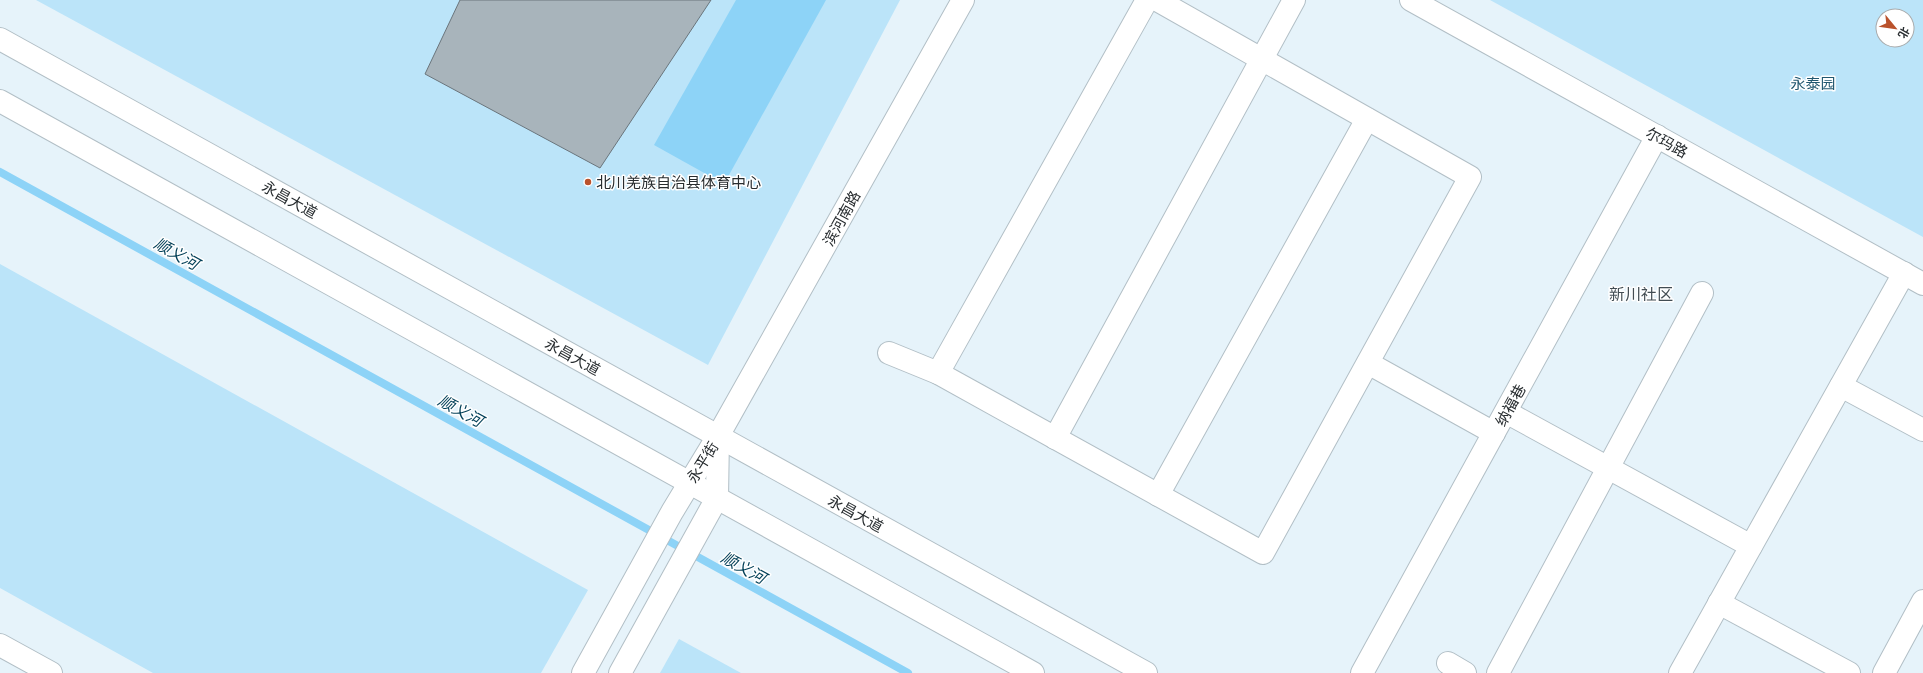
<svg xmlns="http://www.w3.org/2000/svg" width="1923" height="673" viewBox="0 0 1923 673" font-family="'Exo 2','Noto Sans SC',sans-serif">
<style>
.green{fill:#bbe4f9;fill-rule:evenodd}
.water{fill:#8dd3f7}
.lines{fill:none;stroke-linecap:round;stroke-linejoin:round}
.stream{stroke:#8dd3f7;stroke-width:8}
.building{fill:#a8b4bb;stroke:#6a757c}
.street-casing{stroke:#b2bfc6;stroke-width:24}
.secondary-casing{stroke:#b2bfc6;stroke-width:24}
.street{stroke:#fff;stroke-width:22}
.secondary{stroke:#fff;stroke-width:22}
.poi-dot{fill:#ba522c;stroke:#fff;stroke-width:1.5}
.labels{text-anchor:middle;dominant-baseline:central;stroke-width:3;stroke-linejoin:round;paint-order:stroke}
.park-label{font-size:15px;fill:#215770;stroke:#fff}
.street-label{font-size:15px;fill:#272c2f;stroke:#fff}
.poi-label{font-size:15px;fill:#272c2f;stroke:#fff;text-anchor:start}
.water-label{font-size:16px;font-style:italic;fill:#003f57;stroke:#fff}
.neighbourhood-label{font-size:16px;fill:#424d53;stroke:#fff}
</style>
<rect width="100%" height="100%" fill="#e6f3fa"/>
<!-- green -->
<g class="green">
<path d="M36 0H900L708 365Z"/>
<path d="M1490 0H1923V237ZM1883 16H1907V40H1883Z"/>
<path d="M0 264 588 590 541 673H153L0 588Z"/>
<path d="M679 639 741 673H660Z"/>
</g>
<!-- water -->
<path class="water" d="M736 0H826L724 184 654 145Z"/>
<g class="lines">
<!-- stream -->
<path class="stream" d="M0 172 908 673"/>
</g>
<!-- building -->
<path class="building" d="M460 0H711L600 168 425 74Z"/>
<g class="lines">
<defs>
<g id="street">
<path d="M1147 0 938 373 1263 553 1470 177 1157 0"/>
<path d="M889 353 938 373"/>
<path d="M1368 363 1494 433"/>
<path d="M1841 386 1923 430"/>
<path d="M1506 412 1751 546"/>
<path d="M1055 438 1294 0"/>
<path d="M1158 495 1367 119"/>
<path d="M1719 603 1849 673"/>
<path d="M1448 663 1465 673"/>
<path d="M1362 673 1657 136"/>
<path d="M1498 673 1702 293"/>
<path d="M1680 673 1904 273"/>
<path d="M1884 673 1923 601"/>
</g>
<g id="secondary">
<path d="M1411 0 1923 284"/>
<path d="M0 39 1146 673"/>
<path d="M0 101 1033 673"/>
<path d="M0 645 51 673"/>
<path d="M583 673 672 512 718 436 963 0"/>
<path d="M620 673 717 498 718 436"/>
</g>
</defs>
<!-- street casing -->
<use href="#street" class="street-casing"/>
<!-- secondary casing -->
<use href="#secondary" class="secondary-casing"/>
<!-- street -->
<use href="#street" class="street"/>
<!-- secondary -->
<use href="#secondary" class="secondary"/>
</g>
<!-- markers -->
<circle class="poi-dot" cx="588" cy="182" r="4"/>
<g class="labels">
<!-- park labels -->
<g class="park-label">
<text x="1813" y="83">永泰园</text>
</g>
<!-- street labels -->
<g class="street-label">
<text transform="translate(1667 142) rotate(29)">尔玛路</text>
<text transform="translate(290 199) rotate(29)">永昌大道</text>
<text transform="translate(841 218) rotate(-61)">滨河南路</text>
<text transform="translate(573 356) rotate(29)">永昌大道</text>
<text transform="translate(1510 405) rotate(-61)">纳福巷</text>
<text transform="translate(702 462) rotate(-58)">永平街</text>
<text transform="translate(856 513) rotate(29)">永昌大道</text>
</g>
<!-- poi labels -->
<g class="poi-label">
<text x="596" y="182">北川羌族自治县体育中心</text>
</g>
<!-- water labels -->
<g class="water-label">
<text transform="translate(177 253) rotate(29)">顺义河</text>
<text transform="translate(461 410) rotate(29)">顺义河</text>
<text transform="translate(744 567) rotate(29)">顺义河</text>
</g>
<!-- neighbourhood labels -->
<g class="neighbourhood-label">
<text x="1641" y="293">新川社区</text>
</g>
</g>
<!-- north arrow -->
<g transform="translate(1895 28) rotate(119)"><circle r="19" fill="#ffffff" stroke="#a9abac"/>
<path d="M0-3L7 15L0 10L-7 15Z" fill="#ba522c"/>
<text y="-6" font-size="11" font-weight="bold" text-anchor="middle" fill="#272c2f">北</text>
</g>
</svg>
